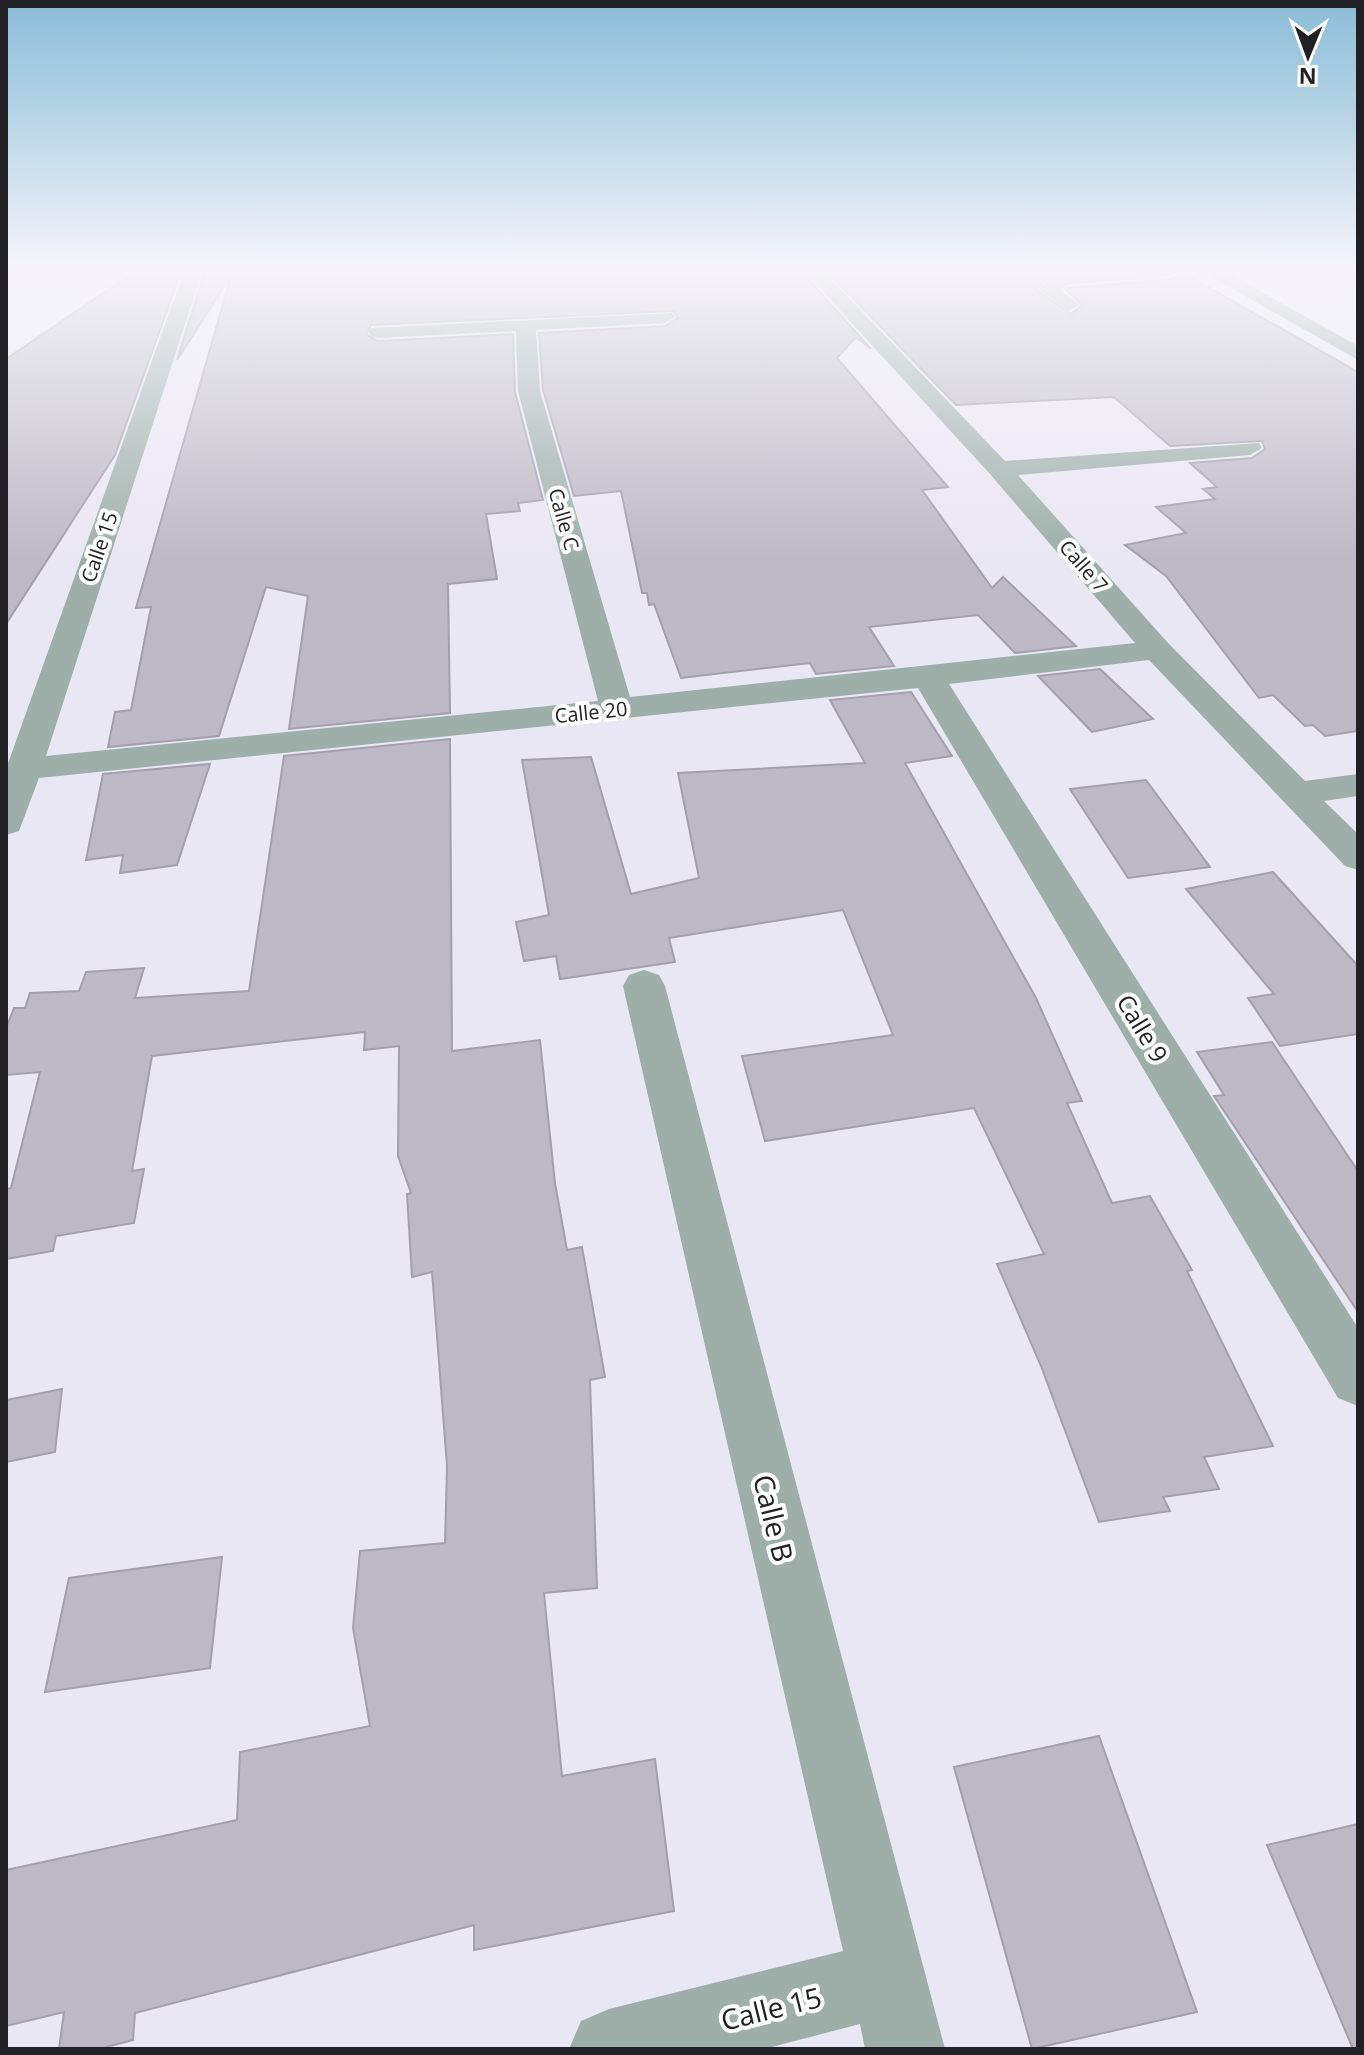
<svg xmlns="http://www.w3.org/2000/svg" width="1364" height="2055" viewBox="0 0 1364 2055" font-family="'Open Sans',sans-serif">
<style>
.building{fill:#bcb9c5;stroke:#a39fab;stroke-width:2}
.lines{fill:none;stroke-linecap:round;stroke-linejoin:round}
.minor{fill:#9dafa8;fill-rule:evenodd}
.labels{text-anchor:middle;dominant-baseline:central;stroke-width:8;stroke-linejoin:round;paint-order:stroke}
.far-street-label{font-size:20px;fill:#212024;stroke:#fff}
.street-label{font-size:24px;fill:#212024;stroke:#fff}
.near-street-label{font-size:28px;fill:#212024;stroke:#fff}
</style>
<rect width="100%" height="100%" fill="#eae7f4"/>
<!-- building -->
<g class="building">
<path d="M136 271H181L115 455 6 624V359Z"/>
<path d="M205 271H801L871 349 856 337 837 358 948 487 922 490 992 588 1003 577 1076 646 1015 653 978 615 869 627 894 666 816 674 810 663 681 678 654 604 649 605 647 593H642L621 491 574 496 543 390 539 333 665 326 678 318 674 311 371 325 366 334 378 341 513 334 515 392 543 500 518 503 520 511 486 514 497 579 448 584 450 713 289 729 308 596 266 587 219 736 108 747 115 712 131 710 151 607 136 608 231 276 177 360Z"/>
<path d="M827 271H1073L1055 274 1035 289 1071 314 1082 305 1065 289 1068 288 1172 279 1183 273 1358 372V731L1325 736 1313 725 1305 726 1273 695 1259 698 1166 576 1125 545 1186 533 1156 507 1215 499 1203 489 1217 487 1190 463 1252 458 1265 449 1262 441 1170 446 1114 397 956 405Z"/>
<path d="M1100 669 1153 719 1092 732 1038 676Z"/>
<path d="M911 692 952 756 905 763 1036 998 1082 1101 1067 1103 1112 1203 1150 1196 1192 1270 1187 1271 1273 1446 1204 1457 1219 1489 1163 1497 1170 1511 1099 1522 1041 1366 997 1264 1044 1254 974 1108 765 1141 742 1056 893 1035 843 910 669 938 675 962 560 979 556 956 524 961 516 922 549 915 522 760 591 757 631 894 699 878 678 773 865 763 830 700Z"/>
<path d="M450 739 452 1051 540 1040 555 1183 567 1250 582 1247 605 1377 590 1380 597 1588 544 1593 562 1776 655 1759 674 1911 474 1950V1925L135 2013 133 2040 99 2049H59L64 2012 6 2026V1870L237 1820 240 1752 370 1726 353 1628 360 1551 445 1543 447 1466 432 1272 412 1277 407 1194 411 1193 398 1156 399 1046 364 1050 365 1032 152 1056 132 1171 144 1169 134 1223 56 1236 53 1251 6 1259V1189L11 1188 40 1072 6 1075V1028L14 1008H25L30 993 79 991 86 972 144 968 135 998 249 991 284 756Z"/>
<path d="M210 764 177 865 120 873 123 855 86 860 103 774Z"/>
<path d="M1146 780 1210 867 1128 878 1070 789Z"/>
<path d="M1273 872 1358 966V1034L1280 1046 1248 998 1274 994 1186 889Z"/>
<path d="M1272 1042 1358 1171V1312L1214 1096 1224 1095 1197 1052Z"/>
<path d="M62 1389 55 1452 6 1462V1400Z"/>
<path d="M222 1557 210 1668 45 1692 69 1578Z"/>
<path d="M1099 1736 1197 2012 1032 2049 954 1767Z"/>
<path d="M1358 1824V2049H1353L1267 1845Z"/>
</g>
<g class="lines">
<!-- minor -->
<g class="minor">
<path d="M184 271H202L46 756 598 701 518 391 516 331 378 338 371 336 368 332 371 328 672 313 675 317 665 323 536 330 540 391 630 697 1135 643 990 474 804 271H823L1005 461 1259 443 1262 448 1250 455 1018 475 1168 643 1305 781 1358 774V796L1324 801 1358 834V870L1345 866 1149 660 949 684 1358 1328V1406L1338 1398 918 688 39 778 19 831 6 835V769Z"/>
<path d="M1103 271H1181L1172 276 1067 285 1060 289 1079 305 1069 311 1038 289 1057 276Z"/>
<path d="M1201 271H1224L1358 346V360Z"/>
<path d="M644 970 659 975 665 986 945 2049H865L860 2024 764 2049H569L581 2021 609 2009 843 1951 623 986 629 975Z"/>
</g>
</g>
<!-- sky -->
<linearGradient id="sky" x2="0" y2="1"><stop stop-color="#8abcd6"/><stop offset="0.48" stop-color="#f6f4fa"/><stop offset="1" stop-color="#f6f4fa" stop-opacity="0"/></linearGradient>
<rect width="1364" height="559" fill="url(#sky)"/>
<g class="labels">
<!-- far-street labels -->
<g class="far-street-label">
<text transform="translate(564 519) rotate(74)">Calle C</text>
<text transform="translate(99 547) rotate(-71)">Calle 15</text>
<text transform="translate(1084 566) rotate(49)">Calle 7</text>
<text transform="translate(591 712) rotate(-6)">Calle 20</text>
</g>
<!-- street labels -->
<g class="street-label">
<text transform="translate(1143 1028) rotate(59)">Calle 9</text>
</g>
<!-- near-street labels -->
<g class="near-street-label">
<text transform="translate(774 1518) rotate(76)">Calle B</text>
<text transform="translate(771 2008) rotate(-14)">Calle 15</text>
</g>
</g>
<!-- border -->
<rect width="1364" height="2055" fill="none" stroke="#212024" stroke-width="16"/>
<!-- north arrow -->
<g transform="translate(1308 56) rotate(181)" stroke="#ffffff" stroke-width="6" paint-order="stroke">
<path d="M0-6L14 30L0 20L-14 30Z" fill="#212024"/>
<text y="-12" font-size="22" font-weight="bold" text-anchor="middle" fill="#212024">N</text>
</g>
</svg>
